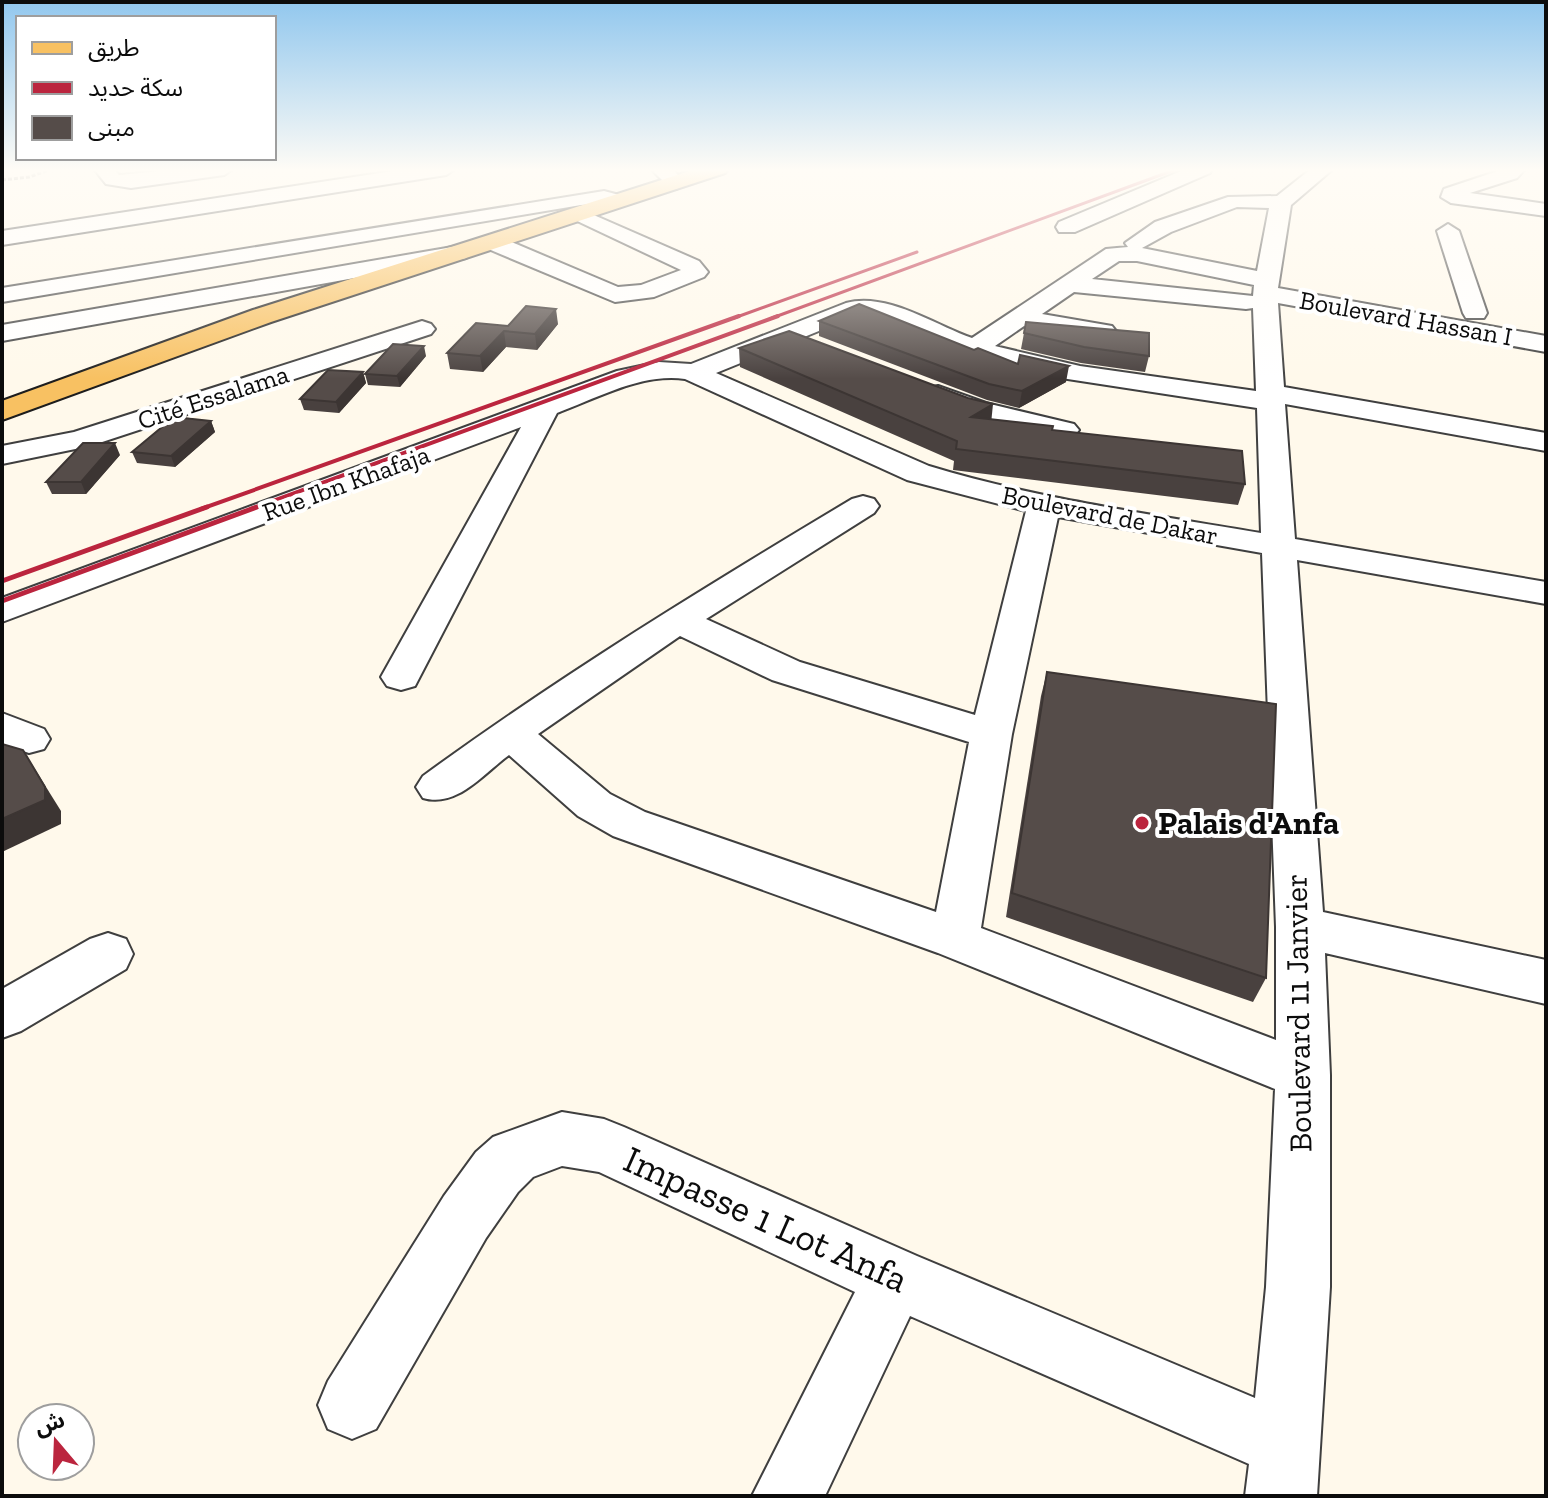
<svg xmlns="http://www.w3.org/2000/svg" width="1548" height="1498" viewBox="0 0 1548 1498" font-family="'Zilla Slab','Noto Sans Arabic',serif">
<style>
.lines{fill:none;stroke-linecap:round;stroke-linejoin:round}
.minor-casing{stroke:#3f3f3f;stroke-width:4}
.major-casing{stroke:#1d1d1d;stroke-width:4}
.path{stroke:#2e2e2e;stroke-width:3;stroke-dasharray:4 2;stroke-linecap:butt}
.minor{fill:#fff;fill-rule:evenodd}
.major{fill:#f8c162;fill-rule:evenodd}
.rail-far2{stroke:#bb253e;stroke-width:3}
.rail-far1{stroke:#bb253e;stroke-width:4}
.rail{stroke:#bb253e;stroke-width:5}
.wall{fill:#49413f}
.shaded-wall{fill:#3c3533}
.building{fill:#554c49;stroke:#3c3533;stroke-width:2}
.poi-dot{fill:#bb253e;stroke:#fff;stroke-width:3}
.labels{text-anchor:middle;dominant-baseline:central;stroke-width:8;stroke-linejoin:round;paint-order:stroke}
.far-street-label{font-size:26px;fill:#0c0c0c;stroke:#fff}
.poi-label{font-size:32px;font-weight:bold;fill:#0c0c0c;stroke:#fff;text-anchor:start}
.street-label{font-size:32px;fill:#0c0c0c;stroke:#fff}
.near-street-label{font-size:38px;fill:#0c0c0c;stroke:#fff}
</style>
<rect width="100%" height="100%" fill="#fff9eb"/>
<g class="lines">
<defs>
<g id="minor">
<path d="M94 169H114L119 175 180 169H233L224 175 131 188 106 184Z"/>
<path d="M406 169H455L446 175 2 245V231Z"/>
<path d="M651 169H672L686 183 676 189 669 187Z"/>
<path d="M1186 169H1212L1210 173 1075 232H1059L1056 227 1059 222Z"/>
<path d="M1311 169H1333L1291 205 1278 288 1546 336V352L1278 303 1284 387 1546 433V451L1285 404 1295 539 1546 582V604L1297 560 1323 912 1546 960V1004L1325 953 1330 1075V1287L1317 1496H1245L1249 1464 910 1316 825 1496H752L855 1292 599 1172 562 1166 533 1177 518 1192 486 1238 376 1429 352 1439 328 1429 318 1405 328 1381 444 1196 476 1152 493 1137 562 1112 604 1119 624 1127 917 1256 1255 1398 1266 1287 1275 1089 938 953 613 836 578 816 509 755C483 774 457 808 423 798L416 787 423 776C560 676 705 587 852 499L863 496 874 499 879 506 874 513 706 619 800 662 975 715 1026 511 907 480 685 379C641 373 598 398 557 413L415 686 401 690 387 686 381 677 521 427 2 622V598L617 371 659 362 691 364 846 303C888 292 934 325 972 338L1106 249 1128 247 1125 243 1155 222 1228 197 1277 196ZM1237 207 1269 208 1257 271 1142 248 1171 232ZM1119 261H1137L1254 285 1253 296 1092 279ZM1074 292 1246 309 1253 308 1256 391 1080 366 995 346 1024 326 1103 339 1112 336 1116 331 1112 326 1042 314ZM858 315 877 318 977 357 1048 376 1257 408 1261 533C1150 514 1037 499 929 466L716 373ZM1058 517 1262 553 1276 927V1040L981 928 1012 734ZM680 636 772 680 969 742 936 912 645 812 610 794 538 734Z"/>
<path d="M1504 169H1525L1517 178 1470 193 1546 204V216L1451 203 1441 197 1444 189Z"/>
<path d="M604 191 627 197 630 201 620 207 604 203 581 205 2 302V288Z"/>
<path d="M580 209 699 261 708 272 704 277 654 297 615 302 486 248 483 243 494 236 502 238 618 287 641 285 681 270 573 219 569 215 573 211Z"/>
<path d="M1448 224 1459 231 1487 313 1484 318H1466L1463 313 1437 231Z"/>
<path d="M458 246 466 248 469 253 466 258 2 341V325Z"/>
<path d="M422 321 431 324 435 329 431 334 90 446 2 464V446L74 432Z"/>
<path d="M938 386 986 403 1074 424 1079 430 1074 436 1064 439C1037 432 938 414 924 394L928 388Z"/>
<path d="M2 713 44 729 50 739 44 749 29 753 2 744Z"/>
<path d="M108 933 126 939 133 954 126 969 21 1031 2 1038V989L90 939Z"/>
</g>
<path id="major" d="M696 169H728L725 173 271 322 2 420V401L253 310Z"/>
</defs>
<!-- minor casing -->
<use href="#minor" class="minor-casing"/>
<!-- major casing -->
<use href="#major" class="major-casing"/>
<!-- path -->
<path class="path" d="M2 180 29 177 52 169"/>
<!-- minor -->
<use href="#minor" class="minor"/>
<!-- major -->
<use href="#major" class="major"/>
<!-- rail-far2 -->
<g class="rail-far2">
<path d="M734 318 917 252"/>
<path d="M772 318 1177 169"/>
</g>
<!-- rail-far1 -->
<g class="rail-far1">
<path d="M201 509 739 316"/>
<path d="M251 509 778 316"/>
</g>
<!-- rail -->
<g class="rail">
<path d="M2 581 207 507"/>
<path d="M2 601 257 507"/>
</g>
</g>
<!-- wall -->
<g class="wall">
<path d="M819 321 974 350 1066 382 1019 408 987 400 819 336Z"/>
<path d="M1026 322 1149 356 1145 372 1081 363 1021 349Z"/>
<path d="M558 324 537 350 506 347 483 372 450 369 447 353 508 326Z"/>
<path d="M739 348 991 419 1052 430 1245 484 1238 505 953 470 954 461 740 367Z"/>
<path d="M426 356 400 387 368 385 365 374Z"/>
<path d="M363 372 366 383 339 413 304 410 300 399Z"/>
<path d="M211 421 215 432 175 467 137 463 132 452Z"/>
<path d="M120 455 86 494H52L46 482Z"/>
<path d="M1047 672 1266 978 1253 1002 1006 917 1041 696Z"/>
</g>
<!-- shaded-wall -->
<g class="shaded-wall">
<path d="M556 309 558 324 537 350 535 334Z"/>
<path d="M504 331 506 347 483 372 480 356Z"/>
<path d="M424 346 426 356 400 387 397 376Z"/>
<path d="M1069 366 1066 382 1019 408 1022 391Z"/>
<path d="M363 372 366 383 339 413 336 402Z"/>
<path d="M993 404 991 424 971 417Z"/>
<path d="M211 421 215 432 175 467 171 456Z"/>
<path d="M115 443 120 455 86 494 81 482Z"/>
<path d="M23 750 61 811V824L2 852V819Z"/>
</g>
<!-- building -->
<g class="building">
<path d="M859 304 974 350 978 348 1018 364 1020 355 1069 366 1022 391 989 384 819 321Z"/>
<path d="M526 306 556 309 535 334 504 331 480 356 447 353 476 323 508 326Z"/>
<path d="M1026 322 1149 333V356L1084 347 1024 333Z"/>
<path d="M789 331 968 398 993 404 971 417 1053 426 1052 430 1242 451 1245 484 956 449 957 441 739 348Z"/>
<path d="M393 344 424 346 397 376 365 374Z"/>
<path d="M328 370 363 372 336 402 300 399Z"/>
<path d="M174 417 211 421 171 456 132 452Z"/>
<path d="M83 443H115L81 482H46Z"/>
<path d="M1047 672 1276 704 1266 978 1012 893Z"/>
<path d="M2 744 23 750 45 787V800L2 819Z"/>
</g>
<!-- sky -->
<linearGradient id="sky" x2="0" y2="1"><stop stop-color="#91c7ee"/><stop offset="0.45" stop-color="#fffcf6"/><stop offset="1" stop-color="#fffcf6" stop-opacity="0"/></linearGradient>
<rect width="1548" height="379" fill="url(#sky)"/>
<!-- markers -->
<circle class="poi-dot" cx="1142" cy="823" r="8"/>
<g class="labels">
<!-- far-street labels -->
<g class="far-street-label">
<text transform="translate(1406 318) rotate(10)">Boulevard Hassan I</text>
<text transform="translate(213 397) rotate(-18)">Cité Essalama</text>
<text transform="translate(346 483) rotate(-20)">Rue Ibn Khafaja</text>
<text transform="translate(1110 515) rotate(11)">Boulevard de Dakar</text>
</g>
<!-- poi labels -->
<g class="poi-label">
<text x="1158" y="823">Palais d'Anfa</text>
</g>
<!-- street labels -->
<g class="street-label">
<text transform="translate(1298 1013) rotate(-91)">Boulevard 11 Janvier</text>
</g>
<!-- near-street labels -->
<g class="near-street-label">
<text transform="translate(766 1219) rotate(24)">Impasse 1 Lot Anfa</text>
</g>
</g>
<!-- border -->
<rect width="1548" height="1498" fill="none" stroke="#0c0c0c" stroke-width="8"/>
<!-- legend -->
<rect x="16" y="16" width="260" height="144" fill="#ffffff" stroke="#9e9e9e" stroke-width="2"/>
<rect x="32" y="42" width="40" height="12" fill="#f8c162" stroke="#9e9e9e" stroke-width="2"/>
<text x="88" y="56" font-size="24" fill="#0c0c0c">طريق</text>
<rect x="32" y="82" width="40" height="12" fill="#bb253e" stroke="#9e9e9e" stroke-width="2"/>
<text x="88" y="96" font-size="24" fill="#0c0c0c">سكة حديد</text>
<rect x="32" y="116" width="40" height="24" fill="#554c49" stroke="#9e9e9e" stroke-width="2"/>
<text x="88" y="136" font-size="24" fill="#0c0c0c">مبنى</text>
<!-- north arrow -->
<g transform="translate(56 1442) rotate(341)"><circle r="38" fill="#ffffff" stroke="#9e9e9e" stroke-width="2"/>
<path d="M0-6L14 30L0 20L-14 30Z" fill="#bb253e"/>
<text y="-12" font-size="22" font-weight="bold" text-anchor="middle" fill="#0c0c0c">ش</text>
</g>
</svg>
